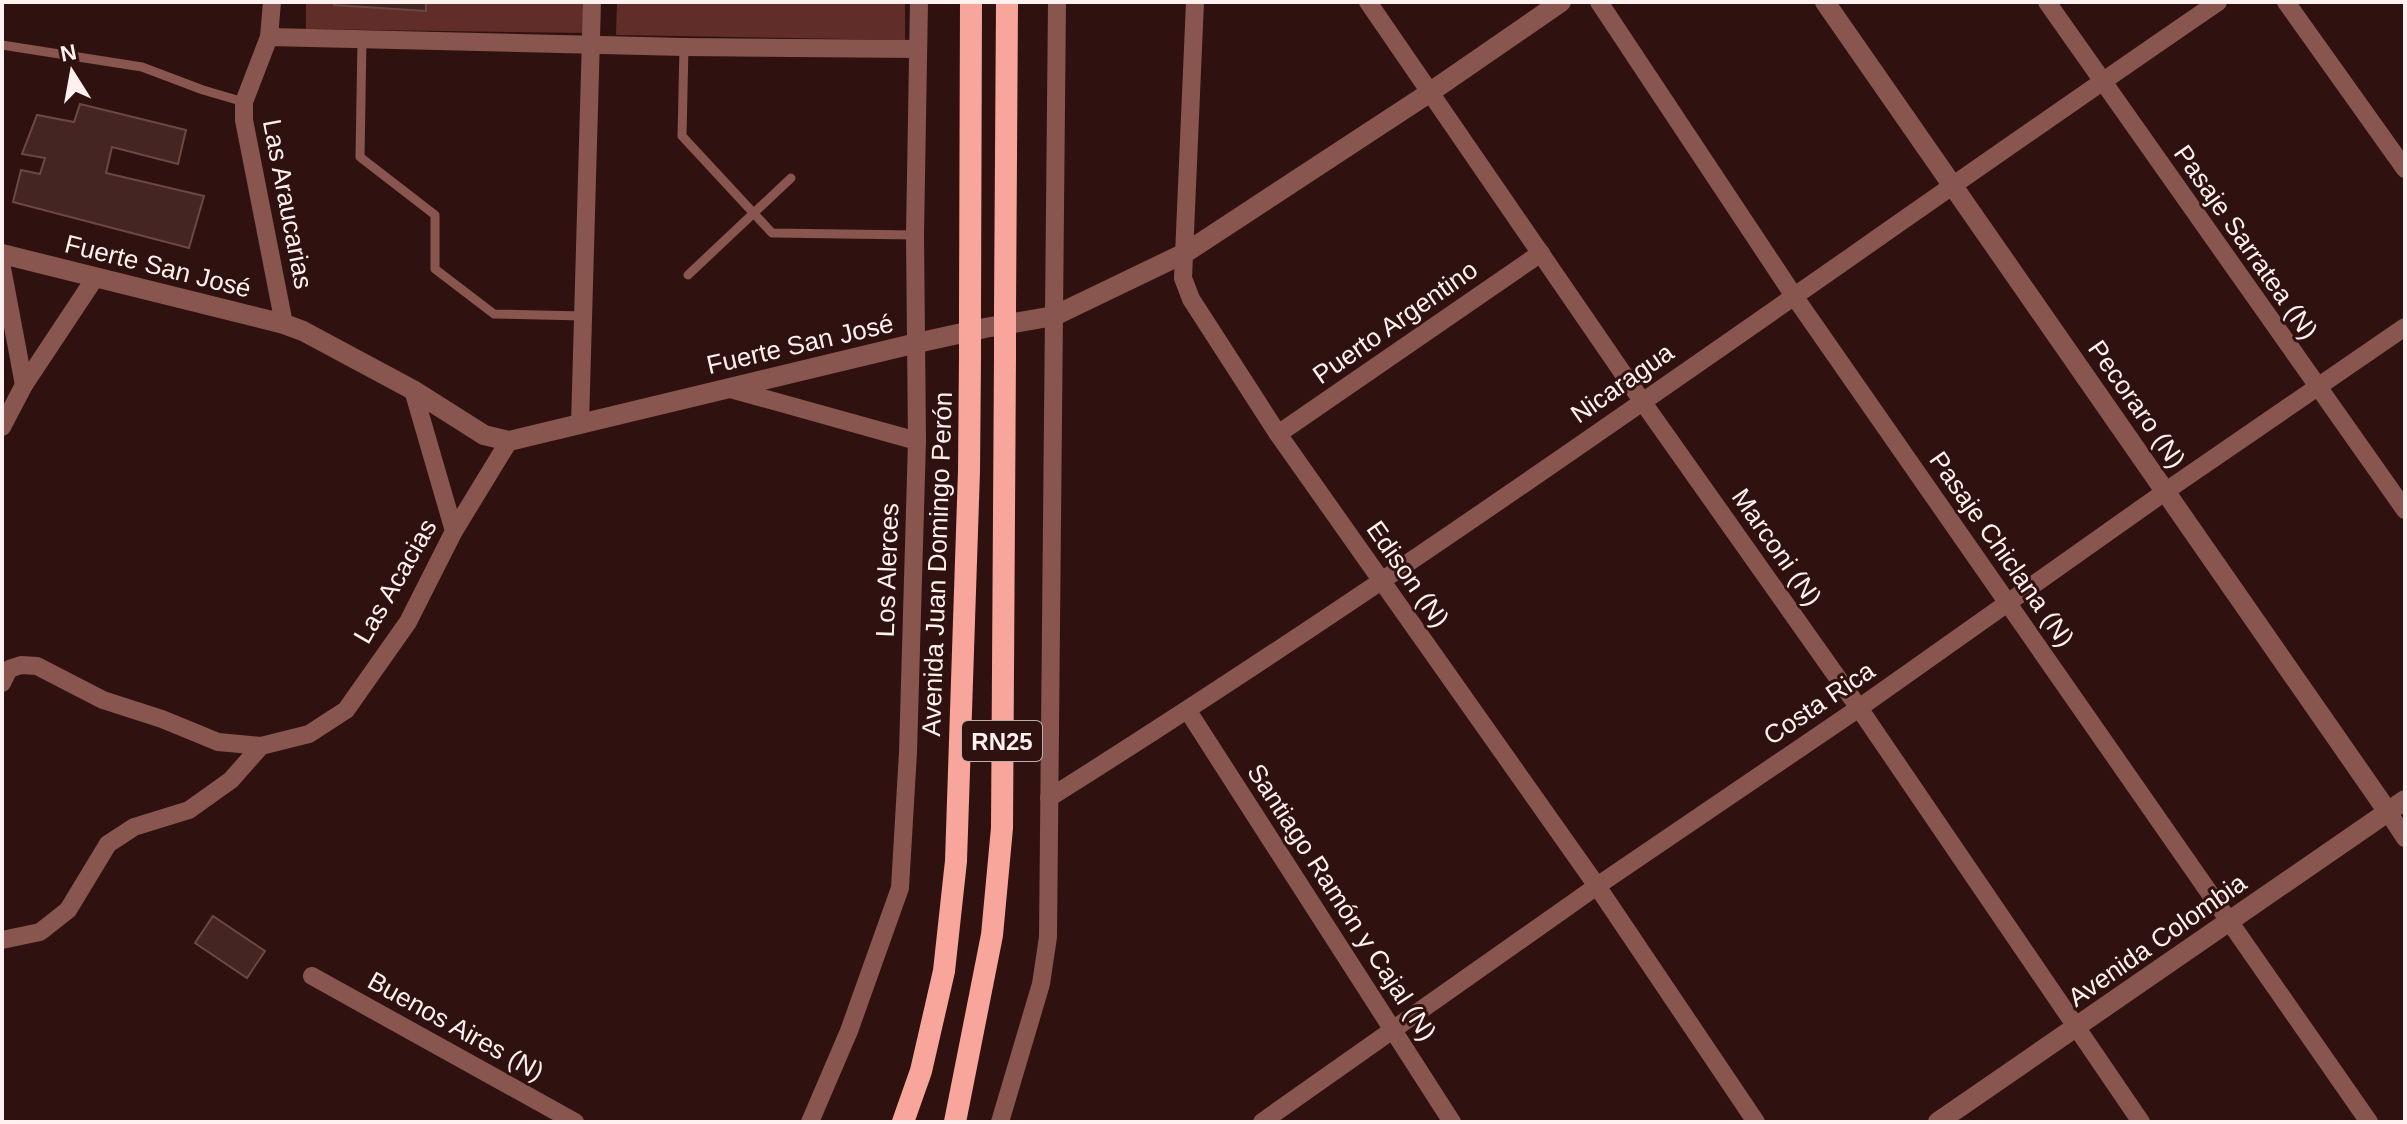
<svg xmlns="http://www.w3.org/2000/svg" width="2407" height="1124" viewBox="0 0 2407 1124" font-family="Helvetica,sans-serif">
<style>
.green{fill:#602d28}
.building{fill:#442521;stroke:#6b4844;stroke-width:2}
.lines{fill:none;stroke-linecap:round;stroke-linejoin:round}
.service{stroke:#89554f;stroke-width:9}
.minor{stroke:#89554f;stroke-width:18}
.tertiary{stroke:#89554f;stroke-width:20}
.trunk{stroke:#f8a69c;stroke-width:22}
.trunk-bridge{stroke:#f8a69c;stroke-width:22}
.labels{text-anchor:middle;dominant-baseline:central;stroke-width:6;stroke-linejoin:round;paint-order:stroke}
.shield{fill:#2f120f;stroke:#c0aeac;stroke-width:2}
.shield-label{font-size:24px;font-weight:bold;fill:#fef1ef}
.street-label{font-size:26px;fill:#fef1ef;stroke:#2f120f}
</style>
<rect width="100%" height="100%" fill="#2f120f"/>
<!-- green -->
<g class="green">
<path d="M306 2H587L586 33 306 29Z"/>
<path d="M617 2H905V40L616 35Z"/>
</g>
<!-- building -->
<g class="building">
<path d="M334 2H426V11L334 5Z"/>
<path d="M80 104 186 130 178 164 112 147 106 173 204 196 189 248 13 202 21 170 40 174 45 158 22 154 37 115 74 122Z"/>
<path d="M213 916 265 951 247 978 195 943Z"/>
</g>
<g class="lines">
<!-- service -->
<g class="service">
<path d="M362 39 360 157 435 215V269L494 314 583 316"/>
<path d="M2 45 142 67 203 90 244 102"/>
<path d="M684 47 682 136 772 233 915 235"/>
<path d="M688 275 791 178"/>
</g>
<!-- minor -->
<g class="minor">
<path d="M272 2 269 37 244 102V120L284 324"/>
<path d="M1195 2 1183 278 1191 299 1278 434 1597 886 1756 1122"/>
<path d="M1368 2 1642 401 1859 708 2141 1122"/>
<path d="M1599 2 1794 296 2369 1122"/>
<path d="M2047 2 2405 510"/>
<path d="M2286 2 2405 169"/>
<path d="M269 37 684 47 918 49"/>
<path d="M2 268 24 385"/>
<path d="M727 388 917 441"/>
<path d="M413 390 454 531"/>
<path d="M580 424 592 2"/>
<path d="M2 427 24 385 95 278"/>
<path d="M1278 434 1541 253"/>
<path d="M2 683 9 669 21 665 37 666 103 700 162 719 218 742 261 746 309 734 346 710 408 622 454 531 509 441"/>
<path d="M1188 711 1452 1122"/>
<path d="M1049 798C1448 547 1829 268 2218 2"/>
<path d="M2388 812 2405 838"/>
<path d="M2 940 40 932 68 910 108 844 134 827 189 810 231 780 261 746"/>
<path d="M312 976 575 1122"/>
<path d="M810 1122 849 1031 900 888 908 752 917 441 915 235 919 2"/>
<path d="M1000 1122 1041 984 1048 937 1057 2"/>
<path d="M1262 1122 1597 886 1859 708 2166 491 2405 327"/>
</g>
<!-- tertiary -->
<g class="tertiary">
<path d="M1825 2 2388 812"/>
<path d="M2 254 284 324 303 331 413 390 484 435 509 441 917 343 985 328 1054 316 1185 253 1429 93 1561 2"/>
<path d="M1938 1122 2405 800"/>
</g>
<!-- trunk -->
<g class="trunk">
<path d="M1005 309 1007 2"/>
<path d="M970 310 971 2"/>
<path d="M903 1122 921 1071 944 971 956 861 969 471 970 357"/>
<path d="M955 1122 992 935 1002 828 1005 357"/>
</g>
<!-- trunk-bridge -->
<g class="trunk-bridge">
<path d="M970 357V310"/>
<path d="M1005 357V309"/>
</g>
</g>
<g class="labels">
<!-- shield labels -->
<rect class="shield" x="962" y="721" width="80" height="40" rx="6"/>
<g class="shield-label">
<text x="1002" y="741">RN25</text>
</g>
<!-- street labels -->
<g class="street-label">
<text transform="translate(288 204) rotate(79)">Las Araucarias</text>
<text transform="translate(2246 242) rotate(55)">Pasaje Sarratea (N)</text>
<text transform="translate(158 266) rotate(14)">Fuerte San José</text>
<text transform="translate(1395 322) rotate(-35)">Puerto Argentino</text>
<text transform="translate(800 344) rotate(-13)">Fuerte San José</text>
<text transform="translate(1622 383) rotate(-35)">Nicaragua</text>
<text transform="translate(2137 404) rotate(55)">Pecoraro (N)</text>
<text transform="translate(1777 547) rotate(55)">Marconi (N)</text>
<text transform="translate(2002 549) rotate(55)">Pasaje Chiclana (N)</text>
<text transform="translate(937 564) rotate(-88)">Avenida Juan Domingo Perón</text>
<text transform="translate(887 570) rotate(-88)">Los Alerces</text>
<text transform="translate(1408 574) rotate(55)">Edison (N)</text>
<text transform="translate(395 581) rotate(-60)">Las Acacias</text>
<text transform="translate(1819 703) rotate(-34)">Costa Rica</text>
<text transform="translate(1342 902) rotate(57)">Santiago Ramón y Cajal (N)</text>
<text transform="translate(2157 940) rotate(-35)">Avenida Colombia</text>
<text transform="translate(456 1026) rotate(29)">Buenos Aires (N)</text>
</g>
</g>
<!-- border -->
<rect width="2407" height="1124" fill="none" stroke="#fef1ef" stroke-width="8"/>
<!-- north arrow -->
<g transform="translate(72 72) rotate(349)" stroke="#2f120f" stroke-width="6" paint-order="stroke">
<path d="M0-6L14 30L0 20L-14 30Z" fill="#fef1ef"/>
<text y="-12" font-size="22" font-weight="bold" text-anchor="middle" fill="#fef1ef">N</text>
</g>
</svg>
